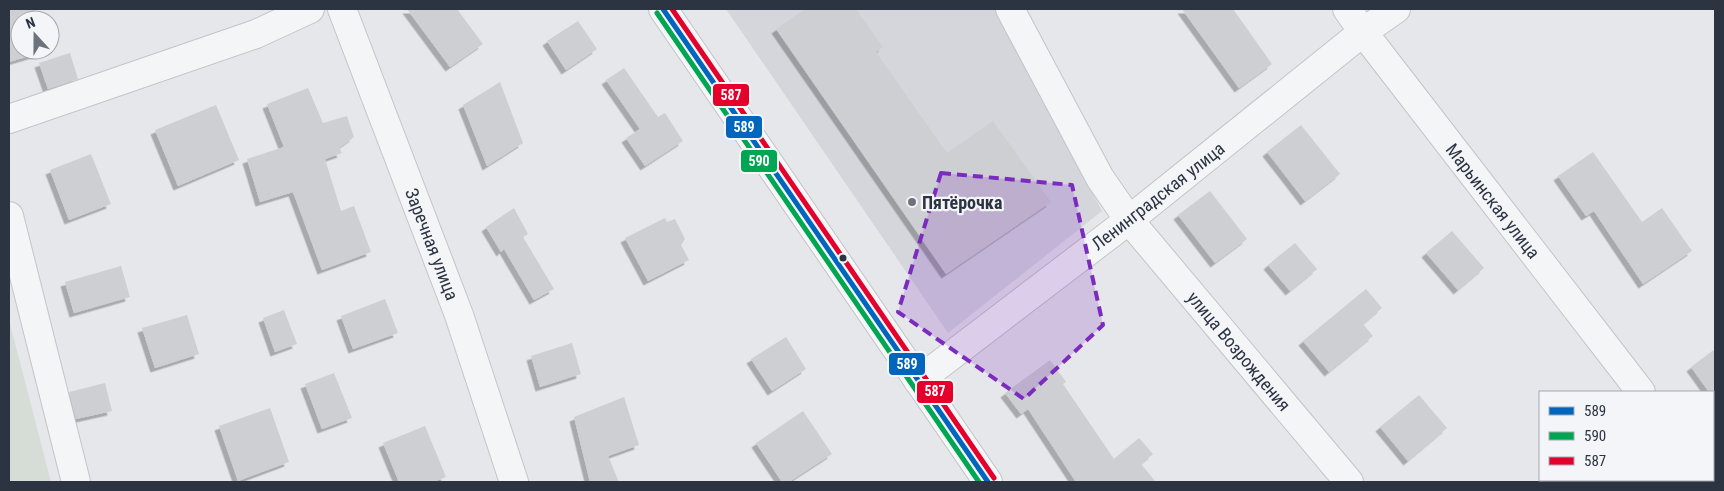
<svg xmlns="http://www.w3.org/2000/svg" width="1724" height="491" viewBox="0 0 1724 491" font-family="'Roboto Condensed',sans-serif">
<style>
.built{fill:#d4d6dc}
.green{fill:#d6ddd6}
.building{fill:#cdcfd2;filter:url(#shadow)}
.lines{fill:none;stroke-linecap:round;stroke-linejoin:round}
.minor-casing{stroke:#c3c5c8;stroke-width:30}
.primary-casing{stroke:#c1c4c7;stroke-width:30}
.minor{stroke:#f4f5f6;stroke-width:28}
.primary{stroke:#f7f7f8;stroke-width:28}
.bus-1-casing{stroke:#f3f5f8;stroke-width:9}
.bus-2-casing{stroke:#f3f5f8;stroke-width:9}
.bus-3-casing{stroke:#f3f5f8;stroke-width:9}
.bus-1{stroke:#0065bd;stroke-width:5}
.bus-2{stroke:#00a651;stroke-width:5}
.bus-3{stroke:#e4002b;stroke-width:5}
.marked{fill:#7b2cbf;fill-opacity:0.2;stroke:#7b2cbf;stroke-width:4;stroke-dasharray:10 6;stroke-linejoin:round}
.poi-dot{fill:#6d737d;stroke:#f3f5f8;stroke-width:2}
.bus-dot{fill:#2c3442;stroke:#f3f5f8;stroke-width:2}
.labels{text-anchor:middle;dominant-baseline:central;stroke-width:4.5;stroke-linejoin:round;paint-order:stroke}
.street-label{font-size:18px;fill:#2c3442;stroke:#f3f5f8}
.poi-label{font-size:18px;font-weight:bold;fill:#2c3442;stroke:#f3f5f8;text-anchor:start}
.line-badge{stroke:#f3f5f8;stroke-width:2}
.badge-label{font-size:14px;text-anchor:middle;font-weight:bold;fill:#fff}
</style>
<defs>
<filter id="shadow"><feDropShadow dx="-4.5" dy="4.5" stdDeviation="0" flood-color="#0004"/></filter>
</defs>
<rect width="100%" height="100%" fill="#e5e7ea"/>
<!-- built -->
<path class="built" d="M726 9H997L1102 211 948 333Z"/>
<!-- green -->
<path class="green" d="M9 320 51 482H9Z"/>
<!-- building -->
<g class="building">
<path d="M9 9H34L37 20H20V50L46 51 9 62Z"/>
<path d="M407 9H457L483 44 450 67Z"/>
<path d="M805 9H856L883 47 876 52 947 153 993 121 1051 202 946 274 776 29Z"/>
<path d="M1182 9H1233L1272 64 1239 88Z"/>
<path d="M578 21 597 49 566 70 547 41Z"/>
<path d="M70 53 78 79 48 89 39 63Z"/>
<path d="M624 68 658 117 665 113 683 141 645 166 626 138 640 129 606 80Z"/>
<path d="M500 82 523 143 487 166 463 105Z"/>
<path d="M308 88 323 123 347 116 354 137 339 148 342 153 325 159 341 211 354 206 371 252 322 270 293 192 260 202 247 159 284 147 267 104Z"/>
<path d="M216 105 239 160 178 186 155 130Z"/>
<path d="M1301 125 1340 174 1305 201 1267 152Z"/>
<path d="M1593 152 1642 222 1662 208 1692 251 1643 284 1594 211 1586 216 1558 176Z"/>
<path d="M91 154 111 204 69 220 50 170Z"/>
<path d="M1210 191 1247 239 1215 263 1178 215Z"/>
<path d="M514 208 528 234 523 237 554 289 534 300 504 249 501 252 486 227Z"/>
<path d="M665 218 667 222 675 219 685 239 681 245 689 260 648 281 625 238Z"/>
<path d="M1452 231 1484 268 1458 290 1426 253Z"/>
<path d="M1295 243 1317 269 1290 291 1268 265Z"/>
<path d="M121 266 130 297 74 313 65 282Z"/>
<path d="M1366 289 1382 308 1363 324 1373 336 1329 372 1303 341Z"/>
<path d="M385 299 398 333 353 349 341 316Z"/>
<path d="M284 310 297 344 275 352 263 318Z"/>
<path d="M187 315 199 354 155 368 142 328Z"/>
<path d="M786 337 806 369 772 391 751 359Z"/>
<path d="M572 343 581 374 540 387 531 356Z"/>
<path d="M1715 349V400L1713 397V392H1709L1691 367Z"/>
<path d="M1050 360 1066 382 1063 384 1114 459 1139 438 1153 454 1141 464 1156 482H1076L1028 409 1021 414 1005 393Z"/>
<path d="M334 373 352 418 322 429 305 384Z"/>
<path d="M105 383 112 411 76 419 69 392Z"/>
<path d="M1419 395 1447 428 1408 461 1380 427Z"/>
<path d="M624 397 639 445 608 456 619 482H590L574 417Z"/>
<path d="M270 408 289 462 238 481 219 426Z"/>
<path d="M803 411 832 454 789 482H782L756 443Z"/>
<path d="M425 426 446 477 433 482H399L383 443Z"/>
</g>
<g class="lines">
<defs>
<g id="minor">
<path d="M342 9 459 315 514 482"/>
<path d="M1010 9 1100 178 1129 220 1349 482"/>
<path d="M1347 9 1363 32 1641 392"/>
<path d="M9 119 256 34 310 9"/>
<path d="M9 216 76 482"/>
<path d="M918 381 1129 220 1363 32 1396 9"/>
<path d="M1709 480 1711 482"/>
</g>
<path id="primary" d="M663 9 988 482"/>
</defs>
<!-- minor casing -->
<use href="#minor" class="minor-casing"/>
<!-- primary casing -->
<use href="#primary" class="primary-casing"/>
<!-- minor -->
<use href="#minor" class="minor"/>
<!-- primary -->
<use href="#primary" class="primary"/>
<defs>
<path id="bus-1" d="M663 9 988 482"/>
<path id="bus-2" d="M657 13 979 482"/>
<path id="bus-3" d="M672 9 994 478"/>
</defs>
<!-- bus-1 casing -->
<use href="#bus-1" class="bus-1-casing"/>
<!-- bus-2 casing -->
<use href="#bus-2" class="bus-2-casing"/>
<!-- bus-3 casing -->
<use href="#bus-3" class="bus-3-casing"/>
<!-- bus-1 -->
<use href="#bus-1" class="bus-1"/>
<!-- bus-2 -->
<use href="#bus-2" class="bus-2"/>
<!-- bus-3 -->
<use href="#bus-3" class="bus-3"/>
</g>
<!-- marked area -->
<path class="marked" d="M941 173 1072 185 1103 325 1024 399 898 312Z"/>
<!-- markers -->
<circle class="poi-dot" cx="912" cy="202" r="5"/>
<circle class="bus-dot" cx="843" cy="258" r="4.5"/>
<g class="labels">
<!-- street labels -->
<g class="street-label">
<text transform="translate(1158 196) rotate(-38)">Ленинградская улица</text>
<text transform="translate(1493 201) rotate(52)">Марьинская улица</text>
<text transform="translate(432 244) rotate(69)">Заречная улица</text>
<text transform="translate(1239 351) rotate(50)">улица Возрождения</text>
</g>
<!-- poi labels -->
<g class="poi-label">
<text x="922" y="202">Пятёрочка</text>
</g>
</g>
<g class="line-badge">
<rect x="712" y="83" width="38" height="24" rx="5" fill="#e4002b"/>
<rect x="725" y="115" width="38" height="24" rx="5" fill="#0065bd"/>
<rect x="740" y="149" width="38" height="24" rx="5" fill="#00a651"/>
<rect x="888" y="352" width="38" height="24" rx="5" fill="#0065bd"/>
<rect x="916" y="380" width="38" height="24" rx="5" fill="#e4002b"/>
</g>
<g class="badge-label">
<text x="731" y="100">587</text>
<text x="744" y="132">589</text>
<text x="759" y="166">590</text>
<text x="907" y="369">589</text>
<text x="935" y="396">587</text>
</g>
<!-- border -->
<rect width="1724" height="491" fill="none" stroke="#2c3442" stroke-width="20"/>
<!-- legend -->
<rect x="1539" y="391" width="175" height="90" fill="#f3f5f8" stroke="#a3a8af"/>
<rect x="1549" y="407" width="25" height="8" fill="#0065bd" stroke="#a3a8af"/>
<text x="1584" y="416" font-size="15" fill="#2c3442">589</text>
<rect x="1549" y="432" width="25" height="8" fill="#00a651" stroke="#a3a8af"/>
<text x="1584" y="441" font-size="15" fill="#2c3442">590</text>
<rect x="1549" y="457" width="25" height="8" fill="#e4002b" stroke="#a3a8af"/>
<text x="1584" y="466" font-size="15" fill="#2c3442">587</text>
<!-- north arrow -->
<g transform="translate(35 35) rotate(339)"><circle r="24" fill="#f3f5f8" stroke="#a3a8af"/>
<path d="M0-4L9 19L0 12L-9 19Z" fill="#6d737d"/>
<text y="-8" font-size="14" font-weight="bold" text-anchor="middle" fill="#2c3442">N</text>
</g>
</svg>
